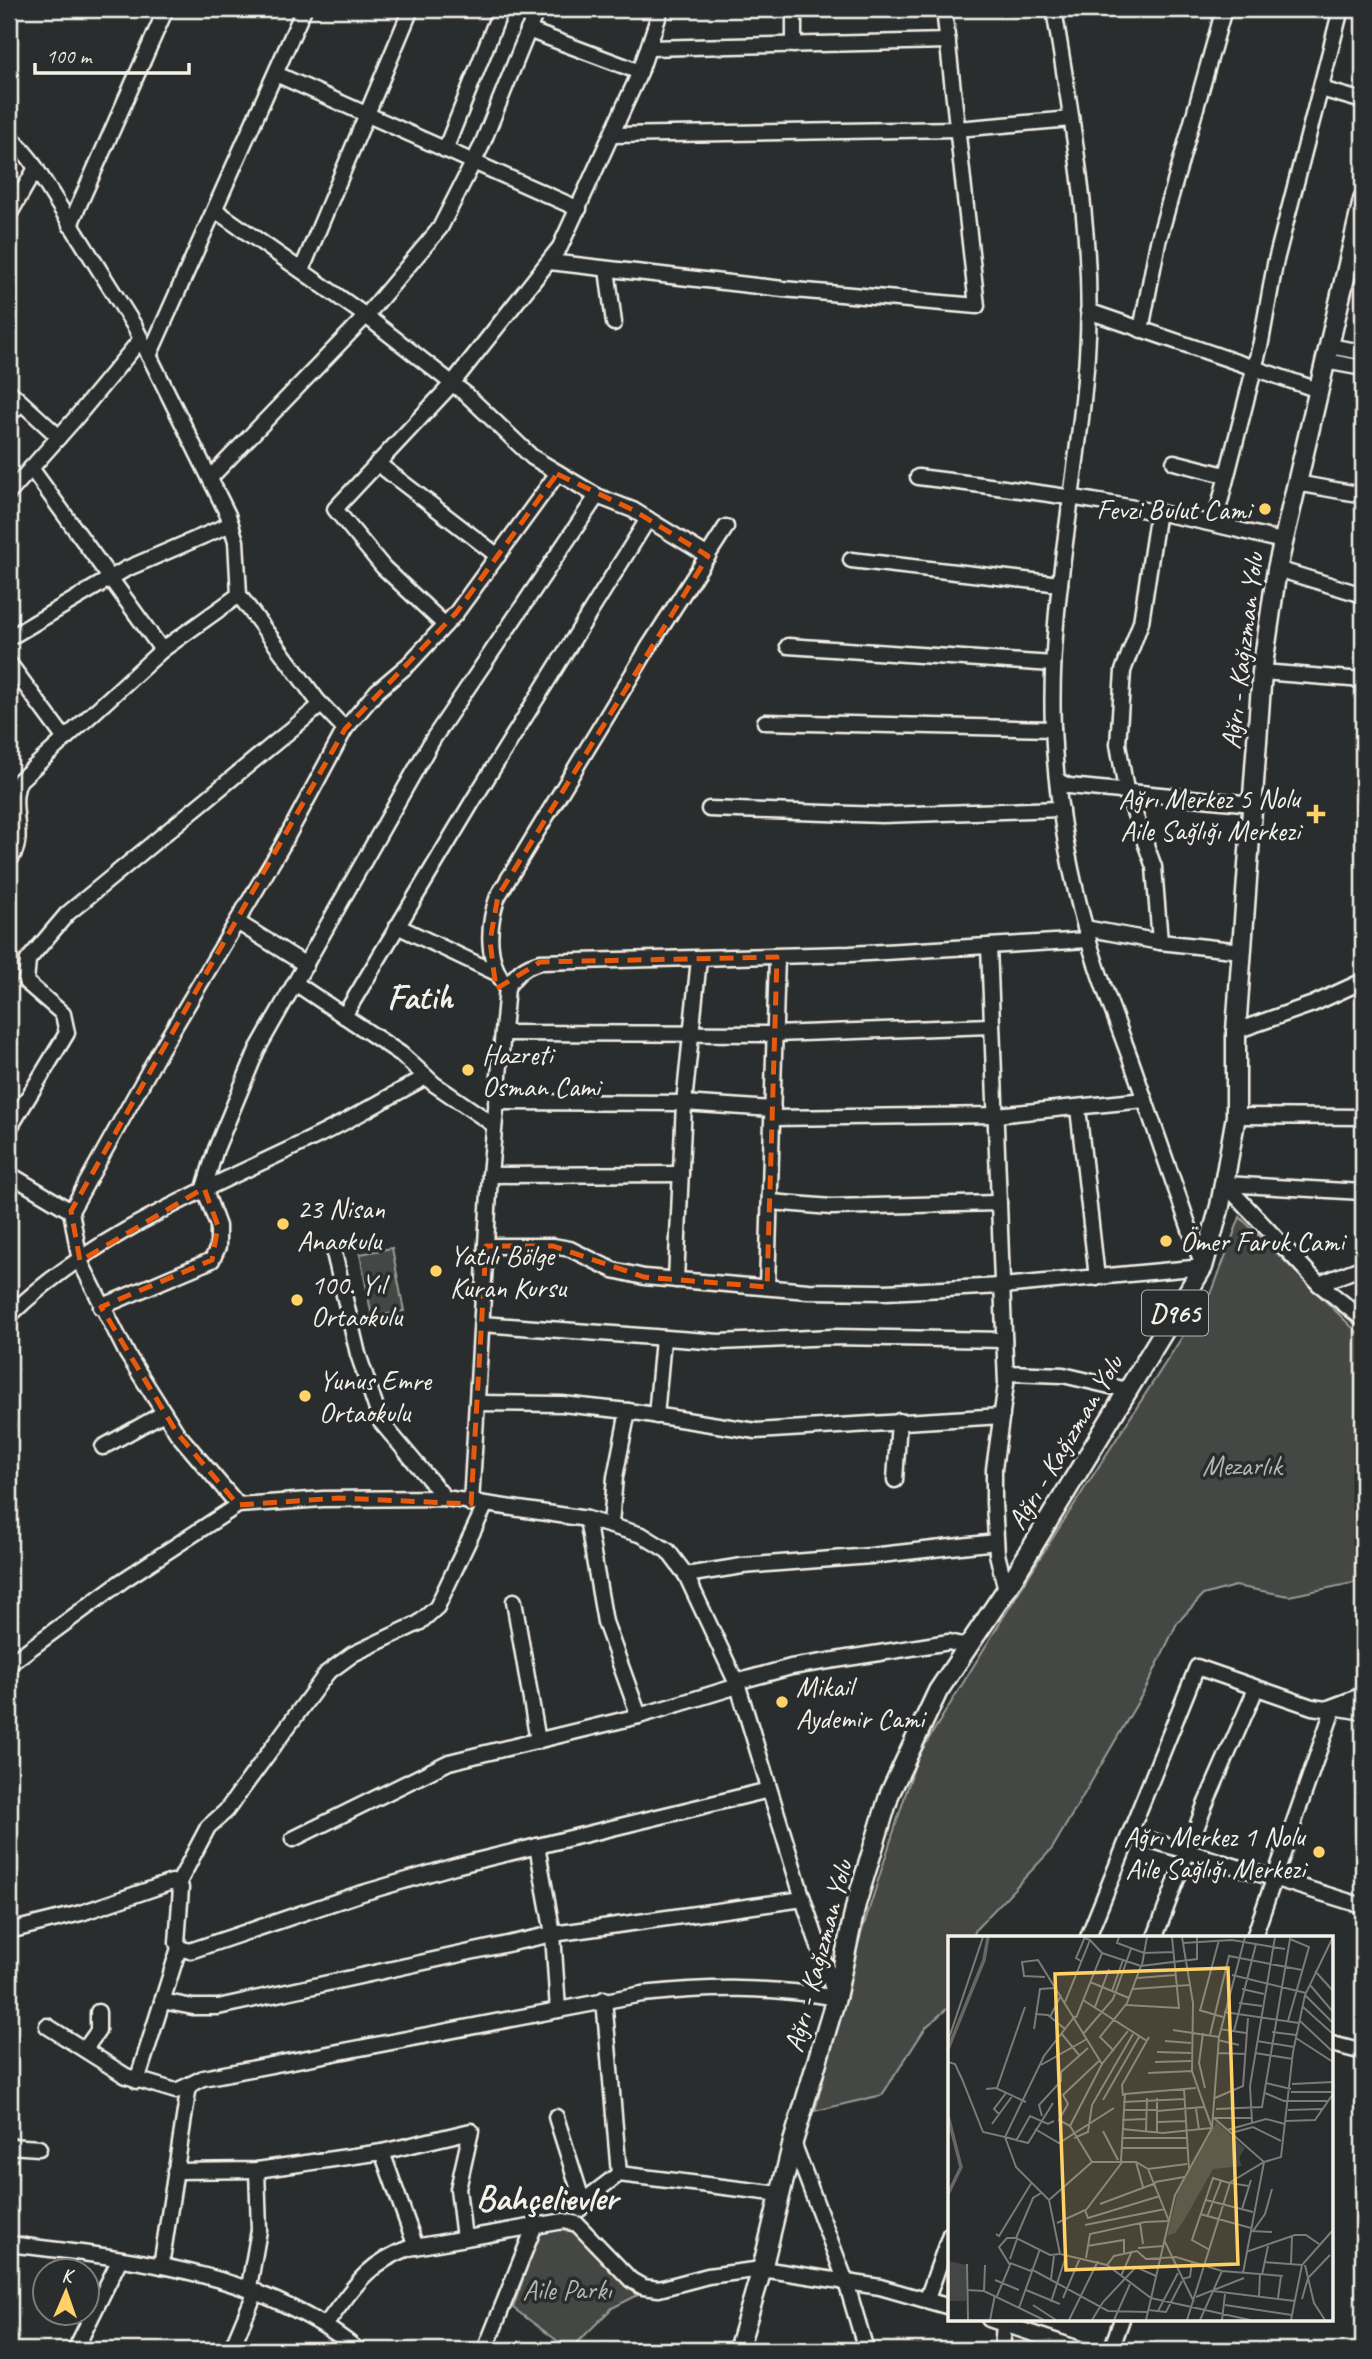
<svg xmlns="http://www.w3.org/2000/svg" width="1372" height="2359" viewBox="0 0 1372 2359" font-family="Caveat,sans-serif">
<style>
.green{fill:#444645;stroke:#9c9c96;stroke-width:2}
.lines{fill:none;stroke-linecap:round;stroke-linejoin:round}
.minor-casing{stroke:#f4f1e8;stroke-width:19}
.major-casing{stroke:#f4f1e8;stroke-width:23}
.minor{stroke:#2a2d2e;stroke-width:14}
.major{stroke:#2a2d2e;stroke-width:18}
.marked{fill:none;stroke:#e8590c;stroke-width:5;stroke-dasharray:14 9;stroke-linejoin:round}
.poi-dot{fill:#ffd166;stroke:#2a2d2e;stroke-width:2.5}
.labels{text-anchor:middle;dominant-baseline:central;stroke-width:7;stroke-linejoin:round;paint-order:stroke}
.shield{fill:#2a2d2e;stroke:#b7b6b0;stroke-width:2}
.shield-label{font-size:26px;font-weight:bold;fill:#f4f1e8}
.poi-label{font-size:28px;fill:#f4f1e8;stroke:#2a2d2e;text-anchor:start}
.street-label{font-size:28px;fill:#f4f1e8;stroke:#2a2d2e}
.park-label{font-size:28px;fill:#b6b5af;stroke:#2a2d2e}
.district-label{font-size:35px;font-weight:bold;fill:#f4f1e8;stroke:#2a2d2e}
.inset-river{fill:none;stroke:#676866;stroke-width:3.5}
.inset-road{fill:none;stroke:#7b7b78;stroke-width:2}
.view{fill:#ffd166;fill-opacity:0.15;stroke:#ffd166;stroke-width:3.5}
.inset-edge{fill:none;stroke:#f4f1e8;stroke-width:3.5}
</style>
<rect width="100%" height="100%" fill="#2a2d2e"/>
<filter id="ink" filterUnits="userSpaceOnUse"><feTurbulence type="fractalNoise" baseFrequency=".0143" numOctaves="2"/><feDisplacementMap in="SourceGraphic" scale="14" xChannelSelector="R" yChannelSelector="G"/><feConvolveMatrix kernelMatrix="1 2 1 2 8 2 1 2 1" color-interpolation-filters="sRGB"/></filter>
<g filter="url(#ink)">
<!-- green -->
<g class="green">
<path d="M1240 1217 1363 1338V1581L1289 1596 1235 1586 1203 1595 1177 1623 1146 1688 1052 1849 976 1929 973 1937H950V2006L926 2027 882 2095 815 2111 856 1950 917 1758 1041 1556 1213 1289Z"/>
<path d="M392 1248 404 1311 372 1317 360 1254Z"/>
<path d="M569 2226 616 2276 638 2295 612 2308 570 2350 513 2308 540 2230Z"/>
</g>
<g class="lines">
<defs>
<g id="minor">
<path d="M528 30 640 72"/>
<path d="M794 45V9"/>
<path d="M649 48 948 41"/>
<path d="M276 74 579 209"/>
<path d="M1321 89 1363 101"/>
<path d="M9 134 30 159 135 327 228 515 236 541 239 595 317 700 345 729"/>
<path d="M612 135 957 129 1071 119"/>
<path d="M445 150 501 9"/>
<path d="M215 210 366 316 467 395 532 457 597 496 633 510 708 556"/>
<path d="M9 215 36 168"/>
<path d="M70 225 166 9"/>
<path d="M550 262 783 289 977 306 944 9"/>
<path d="M302 269 411 9"/>
<path d="M607 269 614 323"/>
<path d="M1088 311 1318 390"/>
<path d="M1141 330 1158 242 1224 9"/>
<path d="M1328 346 1363 352"/>
<path d="M149 356 304 9"/>
<path d="M1325 361 1363 368"/>
<path d="M9 391 59 437"/>
<path d="M9 415 21 403"/>
<path d="M1174 462 1225 475"/>
<path d="M377 463 498 556"/>
<path d="M31 468 162 650"/>
<path d="M918 477C1041 492 1162 508 1281 541"/>
<path d="M210 478 366 316 440 228 481 147 537 9"/>
<path d="M1296 483 1363 495"/>
<path d="M9 493 74 420 141 339"/>
<path d="M1158 511 1141 622 1123 671 1118 744 1126 790 1154 867 1160 942"/>
<path d="M1215 522 1261 342 1275 264 1341 9"/>
<path d="M851 560 1060 584"/>
<path d="M1277 569 1363 595"/>
<path d="M445 625 383 567 335 509 451 385 560 247 640 72 661 9"/>
<path d="M9 638 126 569 231 524"/>
<path d="M788 646 1053 664"/>
<path d="M9 663 65 739"/>
<path d="M1262 672 1363 680"/>
<path d="M765 722 1053 729"/>
<path d="M1058 781 1069 786 1253 804"/>
<path d="M709 809 882 815 1061 809"/>
<path d="M9 861C29 837 6 807 20 780L162 650 239 595"/>
<path d="M237 922 306 965"/>
<path d="M397 926 494 972"/>
<path d="M1085 928 1160 942 1242 951"/>
<path d="M989 946 1006 1384 994 1469V1503L997 1554 1006 1590"/>
<path d="M295 983 401 1054 434 1084 494 1125"/>
<path d="M507 987C486 962 487 926 498 896L650 645 726 527"/>
<path d="M344 1016 474 799 648 519"/>
<path d="M1236 1031 1313 1004 1363 981"/>
<path d="M504 1033 775 1034 990 1026"/>
<path d="M496 1102 684 1103 773 1109"/>
<path d="M1078 1108 1097 1278"/>
<path d="M1236 1116 1363 1117"/>
<path d="M773 1118 996 1115 1145 1100"/>
<path d="M9 1129 67 1033 63 1014 26 982 28 960 67 914 321 705"/>
<path d="M9 1174 71 1211"/>
<path d="M490 1175 681 1174"/>
<path d="M1225 1184 1319 1284 1363 1319"/>
<path d="M1225 1184 1363 1192"/>
<path d="M771 1202 831 1207 999 1203"/>
<path d="M486 1246H553L570 1249 613 1270 644 1277 808 1291 886 1292 1002 1286 1203 1267C1180 1200 1156 1133 1133 1066 1118 1024 1100 981 1088 938 1069 871 1056 798 1053 728 1048 603 1079 480 1087 355 1095 239 1072 123 1054 9"/>
<path d="M335 1257 358 1354 381 1422 445 1498"/>
<path d="M676 1280 684 1103 699 959"/>
<path d="M1319 1284 1363 1267"/>
<path d="M767 1287 777 957"/>
<path d="M101 1307 212 1260 218 1247V1226L204 1188 216 1149 257 1050 433 739 597 496"/>
<path d="M9 1316C94 1233 208 1189 313 1138 351 1120 388 1097 426 1077"/>
<path d="M482 1324 719 1342 833 1337 1004 1340"/>
<path d="M1006 1373 1063 1375 1127 1390"/>
<path d="M478 1403 562 1404 628 1411 756 1431 1002 1416"/>
<path d="M656 1416 663 1339"/>
<path d="M103 1447 164 1413"/>
<path d="M895 1480 899 1421"/>
<path d="M471 1504 490 1175 507 987C517 973 524 966 540 962L850 954 1088 940"/>
<path d="M238 1505 177 1433 127 1354 80 1261 71 1211 160 1051 282 846 345 729 377 691 409 664 456 613 557 474"/>
<path d="M587 1519 605 1622 639 1716"/>
<path d="M611 1524 615 1477 628 1411"/>
<path d="M686 1575 742 1566 871 1556 996 1542"/>
<path d="M514 1601 538 1741"/>
<path d="M9 1664 122 1581 238 1505 323 1499 445 1498 587 1519 642 1535 668 1551 686 1575 738 1686 803 1899 836 1998C769 1986 709 1987 642 1994L203 2078 191 2084 188 2092 161 2266"/>
<path d="M736 1682 791 1667 949 1642 968 1647"/>
<path d="M1131 1834 1363 1906"/>
<path d="M293 1839 449 1762 639 1716 738 1686"/>
<path d="M537 1846 553 1934 558 2010"/>
<path d="M178 1884 208 1827 226 1811 327 1673 353 1654 419 1623 437 1607 485 1506"/>
<path d="M9 1931 81 1913 172 1882 181 1888 177 1943 179 1948 190 1951 359 1894 455 1866 769 1790"/>
<path d="M1088 1937 1197 1667 1312 1707 1326 1709 1363 1695"/>
<path d="M1155 1937 1205 1805 1256 1689"/>
<path d="M1254 1937 1334 1707 1363 1712"/>
<path d="M604 1999 619 2174"/>
<path d="M162 2001 193 2007H218L553 1934 803 1899"/>
<path d="M47 2026 126 2076 176 2091 191 2084"/>
<path d="M1332 2044 1363 2052"/>
<path d="M85 2049 98 2031V2012"/>
<path d="M137 2081 179 1948"/>
<path d="M556 2117 580 2193V2209"/>
<path d="M793 2142 846 2282 866 2350"/>
<path d="M9 2146 39 2148"/>
<path d="M382 2152 416 2247"/>
<path d="M175 2171 257 2170 382 2152 471 2131 458 2189 464 2238"/>
<path d="M582 2202 619 2174 780 2194"/>
<path d="M9 2244C130 2259 260 2270 358 2350"/>
<path d="M249 2287 259 2230 257 2170"/>
<path d="M927 2299 950 2234"/>
<path d="M989 2319 1082 2350"/>
<path d="M326 2324C354 2288 364 2265 409 2248L564 2221 577 2224 631 2280 643 2287 659 2289 708 2276 762 2269 880 2287 950 2307"/>
<path d="M75 2350 119 2261"/>
<path d="M231 2350 256 2291"/>
<path d="M485 2350 535 2225"/>
<path d="M1002 2350 1004 2324"/>
<path d="M1111 2350 1122 2319"/>
</g>
<path id="major" d="M738 2350 762 2269 793 2142 836 1998 856 1904 890 1793 938 1691 1006 1590 1203 1267 1220 1206 1236 1116V1031L1262 672 1277 569 1363 200"/>
</defs>
<!-- minor casing -->
<use href="#minor" class="minor-casing"/>
<!-- major casing -->
<use href="#major" class="major-casing"/>
<!-- minor -->
<use href="#minor" class="minor"/>
<!-- major -->
<use href="#major" class="major"/>
</g>
</g>
<!-- marked area -->
<path class="marked" d="M557 474 633 510 708 556 498 896 490 941 496 989 540 962 777 957 767 1287 644 1277 553 1246H486L471 1504 339 1498 238 1505 177 1433 101 1307 212 1260 218 1226 204 1188 80 1261 71 1211 345 729 456 613Z"/>
<!-- markers -->
<g class="poi-dot">
<circle cx="1265" cy="509" r="7"/>
<path d="M1312.5 803.5h7v7h7v7h-7v7h-7v-7h-7v-7h7z"/>
<circle cx="468" cy="1070" r="7"/>
<circle cx="283" cy="1224" r="7"/>
<circle cx="1166" cy="1241" r="7"/>
<circle cx="436" cy="1271" r="7"/>
<circle cx="297" cy="1300" r="7"/>
<circle cx="305" cy="1396" r="7"/>
<circle cx="782" cy="1702" r="7"/>
<circle cx="1319" cy="1852" r="7"/>
</g>
<g class="labels">
<!-- shield labels -->
<rect class="shield" x="1142" y="1290.5" width="66" height="45" rx="5"/>
<g class="shield-label">
<text x="1175" y="1313">D965</text>
</g>
<!-- poi labels -->
<g class="poi-label">
<text x="1251" y="509" text-anchor="end">Fevzi Bulut Cami</text>
<text x="1300" y="798" text-anchor="end">Ağrı Merkez 5 Nolu<tspan x="1300" dy="32">Aile Sağlığı Merkezi</tspan></text>
<text x="482" y="1054">Hazreti<tspan x="482" dy="32">Osman Cami</tspan></text>
<text x="297" y="1208">23 Nisan<tspan x="297" dy="32">Anaokulu</tspan></text>
<text x="1180" y="1241">Ömer Faruk Cami</text>
<text x="450" y="1255">Yatılı Bölge<tspan x="450" dy="32">Kuran Kursu</tspan></text>
<text x="311" y="1284">100. Yıl<tspan x="311" dy="32">Ortaokulu</tspan></text>
<text x="319" y="1380">Yunus Emre<tspan x="319" dy="32">Ortaokulu</tspan></text>
<text x="796" y="1686">Mikail<tspan x="796" dy="32">Aydemir Cami</tspan></text>
<text x="1305" y="1836" text-anchor="end">Ağrı Merkez 1 Nolu<tspan x="1305" dy="32">Aile Sağlığı Merkezi</tspan></text>
</g>
<!-- street labels -->
<g class="street-label">
<text transform="translate(1242 651) rotate(-83)">Ağrı - Kağızman Yolu</text>
<text transform="translate(1065 1442) rotate(-59)">Ağrı - Kağızman Yolu</text>
<text transform="translate(818 1956) rotate(-75)">Ağrı - Kağızman Yolu</text>
</g>
<!-- park labels -->
<g class="park-label">
<text x="1242" y="1465">Mezarlık</text>
<text x="567" y="2289">Aile Parkı</text>
</g>
<!-- district labels -->
<g class="district-label">
<text x="420" y="997">Fatih</text>
<text x="547" y="2198">Bahçelievler</text>
</g>
</g>
<!-- overview -->
<g transform="translate(948 1936)">
<rect width="385" height="385" fill="#2a2d2e"/>
<path d="M268 186 297 212 291 222 294 230 265 233 235 286 227 297 219 300 230 255ZM0 325 19 329 18 365H0Z" fill="#444645"/>
<path class="inset-river" d="M0 113 36 24 40 1M0 180 13 231 0 258"/>
<path class="inset-road" d="M171 1 169 7 196 17 225 16M235 7 284 4 337 13M154 17 193 30M133 25 128 22 137 1M194 29 199 1M367 35 385 55M284 39 358 57M97 41 76 40 74 26 90 24 154 128M189 42 227 39M142 46 181 62M362 49 385 76M185 53 242 49M294 53 316 58M164 55 175 24M357 59 385 87M135 64 199 105M117 66 142 4 135 1M291 67 314 70M178 69 231 72 224 1M147 71 161 33M355 71 385 98M251 74 275 81M252 75 271 4M276 76 351 87M87 78 100 79 117 93M102 81 113 59M128 82 154 17 142 4M352 85 385 116M86 93 92 53 106 52M272 93 298 97M225 94 271 101M286 95 308 8M324 96 348 99M113 97 131 119M136 97 165 63 183 13M255 97 251 127 257 152M262 99 281 20 354 34M348 102 385 126M270 104 291 109M0 105 35 1M217 105 243 107M309 105 346 111M166 115 152 101 179 67 193 30 249 23V1M209 116 243 117M269 117 298 118M307 117 345 123M0 126 7 128 14 143 35 196 57 201 68 231 101 264 112 318 159 329 203 362 302 384M207 126 243 125M93 129 139 103M200 137 244 135M318 147 343 153M344 148 385 146M49 152 77 71M38 153 48 152 78 166M236 153 241 233M343 156H385M317 157 336 165H380M175 160 174 149 201 101M209 162V197M267 162 295 150 300 82M155 164 191 101M175 166 236 163M105 167 80 207 57 201 96 120 127 80M248 173 251 194M268 173 314 171 342 3 361 11 340 85M175 174H209M340 174 374 173M209 175 256 171M51 178 46 173 58 157M94 180 91 169 113 145V136L140 112M266 182 316 226 295 337M266 182H303M174 184 198 183M338 185 367 184 385 158M210 186 238 185M304 186 302 150 327 1M44 188 65 159M122 190 111 184 120 168 115 159 151 125M87 193 111 207 166 172M174 193 215 197 264 192 244 135 245 67 234 1M279 194 318 183 337 188M155 195 170 224M198 196 199 162M283 197 305 191 333 205M126 202 140 196 144 169 185 98M174 202H239M68 205 82 180 100 188 106 185M174 212H239M173 225 177 158 248 152M144 226 122 190 154 128 180 95M188 226 195 251M200 233 239 228M207 246 236 241M93 257 85 262 68 302 102 319 112 318M101 264 144 226H188L200 233 221 285 197 286 142 298 138 322M258 264 305 276M152 268 208 247M294 273 303 244M138 274 175 225M252 278 303 292M259 281 273 245M109 287 137 274 140 282 212 260M192 287 195 308M137 289 217 273M302 295 324 296M305 295 317 278 324 253M48 298 51 300 84 246M216 304 246 366M139 310 176 304V317M190 312 215 310M262 314 244 304 265 242 281 247 316 226 333 221 345 116 357 59 385 1M298 316 347 299H358L371 308M62 323 69 303M316 326 354 329M62 327 83 335M19 328 20 384M343 328 344 300M159 329 166 320 189 315 198 323 228 321 274 335 335 340M357 329 366 367 377 384M83 333 160 375 200 376M314 339 320 310M173 340 184 315M103 343 106 320M234 343 242 341 244 326M47 344 71 354M19 354 36 355 96 384M78 354 112 368M36 355 37 329M265 355 347 365M49 360 62 329 51 311 59 302H67M311 360 312 338M248 361 296 342M115 362 132 322M330 362 333 340M354 363 360 342 382 319M103 366 118 320M85 369 108 384M277 369 344 379M71 372 92 313M200 374 218 376 234 345M210 375 230 337M42 384 47 359M121 384 150 325M144 384 155 366 188 331 208 340M166 384 182 348M198 384 227 259 264 192 271 101 297 1M239 384 282 247 301 250M252 384 274 335M274 384 277 358M343 384 354 329 385 294"/>
<path class="view" d="M280 32 290 328 118 334 107 38Z"/>
<rect width="385" height="385" class="inset-edge"/>
</g>
<!-- margin -->
<rect width="1372" height="2359" fill="none" stroke="#2a2d2e" stroke-width="35"/>
<rect x="18" y="18" width="1337" height="2324" fill="none" stroke="#f4f1e8" stroke-width="2.5" filter="url(#ink)"/>
<!-- north arrow -->
<g transform="translate(66 2292) rotate(2)"><circle r="33" fill="#2a2d2e" stroke="#7b7b78" stroke-width="2"/>
<path d="M0-5L12 26L0 18L-12 26Z" fill="#ffd166"/>
<text y="-10" font-size="19" font-weight="bold" text-anchor="middle" fill="#f4f1e8">K</text>
</g>
<!-- scale -->
<path d="M35 63v10h154v-10" fill="none" stroke="#f4f1e8" stroke-width="3.5"/>
<text x="46" y="63" font-size="21" fill="#f4f1e8" stroke="#2a2d2e" stroke-width="5" paint-order="stroke">100 m</text>
</svg>
